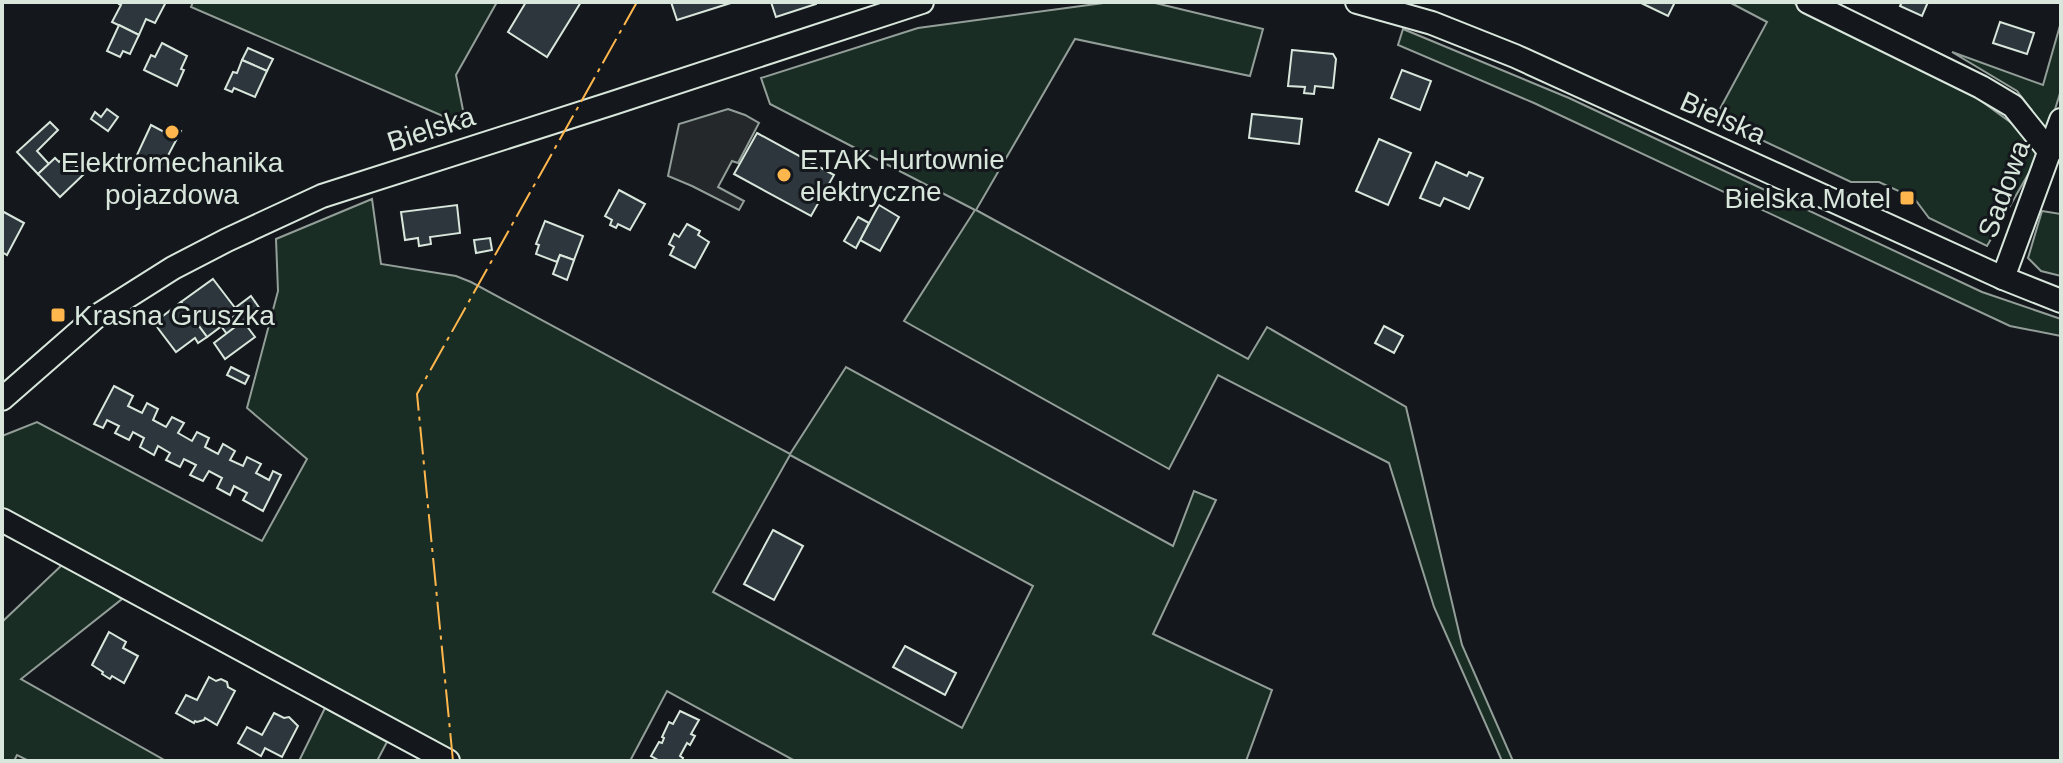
<svg xmlns="http://www.w3.org/2000/svg" width="2063" height="763" viewBox="0 0 2063 763" font-family="Arial,sans-serif">
<style>
.green{fill:#1a2d24;stroke:#939e99;stroke-width:2;fill-rule:evenodd}
.parking{fill:#24282b;stroke:#939e99;stroke-width:2}
.building{fill:#2c363c;stroke:#d8e6dc;stroke-width:2}
.lines{fill:none;stroke-linecap:round;stroke-linejoin:round}
.minor-casing{stroke:#d8e6dc;stroke-width:26}
.minor{stroke:#14181c;stroke-width:22}
.power{stroke:#ffb74d;stroke-width:2;stroke-dasharray:28 6 4 6;stroke-linecap:butt}
.poi-dot{fill:#ffb74d;stroke:#14181c;stroke-width:3}
.labels{text-anchor:middle;dominant-baseline:central;stroke-width:6;stroke-linejoin:round;paint-order:stroke}
.street-label{font-size:28px;fill:#d8e6dc;stroke:#14181c}
.poi-label{font-size:28px;fill:#d8e6dc;stroke:#14181c;text-anchor:start}
</style>
<rect width="100%" height="100%" fill="#14181c"/>
<!-- green -->
<g class="green">
<path d="M193 2H497L456 75 465 120H452L191 7Z"/>
<path d="M1111 2H1151L1263 29 1250 76 1075 39 976 210 1248 359 1267 327 1406 407 1462 645 1513 761H1502L1434 607 1389 463 1218 375 1169 469 904 321 975 210 770 104 761 78 918 28Z"/>
<path d="M1729 2H1792L1973 95 2021 130 2038 157 1987 246 1929 218 1914 198 1879 182H1851L1715 118 1767 22Z"/>
<path d="M2061 22V90L2048 132 2017 91 1952 52 2043 85Z"/>
<path d="M1403 29 1569 98 1982 292 2061 319V336L2010 326 1534 103 1398 45Z"/>
<path d="M372 199 381 264 456 276 471 282 790 454 846 367 1173 546 1194 491 1216 500 1153 634 1272 690 1246 761H795L667 691 630 761H461L436 748V741L392 721 2 509V436L37 422 262 541 307 459 247 408 278 291 276 239ZM790 455 1033 586 962 728 713 592Z"/>
<path d="M2042 211 2061 214V276L2041 271 2028 258Z"/>
<path d="M63 564 122 599 21 679 166 761H29L17 755 14 761H2V622Z"/>
<path d="M325 708 387 742 377 761H299Z"/>
</g>
<!-- parking -->
<path class="parking" d="M728 109 745 115 759 123 738 163 732 161 718 187 744 201 739 210 692 186 668 176 679 124Z"/>
<!-- building -->
<g class="building">
<path d="M120 2H166L155 23 146 19 139 35 112 22 121 5 119 4Z"/>
<path d="M526 2H581L547 57 508 32Z"/>
<path d="M671 2H734L677 20Z"/>
<path d="M771 2H816V4L776 17Z"/>
<path d="M1639 2H1675L1668 16Z"/>
<path d="M1902 2H1928L1922 16 1900 6Z"/>
<path d="M2000 22 2034 33 2027 54 1993 43Z"/>
<path d="M119 25 139 35 130 54 123 51 120 57 107 51Z"/>
<path d="M162 43 187 56 181 69 184 70 177 86 144 70 151 55 155 57Z"/>
<path d="M248 48 273 59 267 71 242 60Z"/>
<path d="M1292 50 1333 54 1336 59 1333 88 1315 86 1314 94 1304 93 1305 87 1288 86Z"/>
<path d="M242 60 267 71 255 97 234 88 232 92 225 89 233 72 237 73Z"/>
<path d="M1402 70 1431 81 1420 110 1391 98Z"/>
<path d="M107 109 118 117 108 131 91 119 95 112 101 117Z"/>
<path d="M1252 114 1302 119 1299 144 1249 138Z"/>
<path d="M50 122 58 130 37 151 49 164 38 174 17 152Z"/>
<path d="M151 125 164 132 168 125 181 131 162 167 137 155Z"/>
<path d="M757 133 834 175 811 216 734 174Z"/>
<path d="M1379 139 1411 153 1388 205 1356 191Z"/>
<path d="M66 156 84 174 60 197 38 174 55 158 59 162Z"/>
<path d="M1436 162 1467 176 1469 172 1483 178 1469 209 1444 198 1440 206 1420 198Z"/>
<path d="M619 190 645 204 630 230 618 224 616 228 610 225 612 220 605 216Z"/>
<path d="M457 205 460 233 430 237 431 244 419 246 418 238 405 240 401 212Z"/>
<path d="M879 205 899 217 880 251 860 240Z"/>
<path d="M2 211 24 223 7 255 2 252Z"/>
<path d="M858 217 869 223 856 248 844 241Z"/>
<path d="M545 221 583 236 574 260 560 255 557 262 536 254 539 245 536 244Z"/>
<path d="M687 224 700 231 698 235 709 242 695 268 670 255 674 247 669 244 674 234 679 237Z"/>
<path d="M490 238 492 250 476 253 474 240Z"/>
<path d="M560 255 574 260 567 280 553 274Z"/>
<path d="M213 279 239 313 207 337 181 302Z"/>
<path d="M251 296 260 309 227 334 221 326 239 313 235 308Z"/>
<path d="M181 302 207 337 198 343 195 338 176 352 154 323Z"/>
<path d="M243 321 255 337 225 359 214 343Z"/>
<path d="M1384 326 1403 336 1394 353 1375 343Z"/>
<path d="M231 367 249 376 245 384 227 375Z"/>
<path d="M114 386 133 396 128 406 142 413 147 403 158 409 153 420 166 427 172 417 184 423 178 433 192 441 197 432 209 438 205 447 218 454 223 444 235 451 230 460 243 466 247 457 261 464 256 473 269 480 273 471 281 475 263 511 243 500 247 493 234 486 230 495 217 488 222 478 209 471 203 481 190 475 196 465 184 459 180 467 166 460 170 453 158 446 154 455 140 447 144 438 133 432 129 440 115 433 119 426 107 420 103 428 94 424Z"/>
<path d="M773 530 803 546 774 600 744 584Z"/>
<path d="M109 632 126 642 123 648 138 656 124 683 112 676 110 679 102 674 103 672 92 665Z"/>
<path d="M905 646 956 673 945 695 893 667Z"/>
<path d="M209 677 216 681 221 679 227 682 228 687 235 691 217 725 205 718 204 720 197 722 195 721 194 723 176 713 186 695 197 700Z"/>
<path d="M680 711 699 720 691 734 695 736 690 745 687 743 680 756 683 758 682 761H660L651 756 659 742 662 743 664 738 662 737 669 722 673 724Z"/>
<path d="M274 713 284 718 289 717 298 726 282 757 265 748 261 756 238 743 247 727 262 735Z"/>
</g>
<g class="lines">
<defs>
<g id="minor">
<path d="M1357 2 1432 23 1515 56 2003 278 2061 301"/>
<path d="M1808 2 1981 87 2013 106 2050 152"/>
<path d="M2003 278 2061 120"/>
<path d="M2 399 97 316 173 268 227 240 322 196 613 103 922 2"/>
<path d="M2 520 448 761"/>
</g>
</defs>
<!-- minor casing -->
<use href="#minor" class="minor-casing"/>
<!-- minor -->
<use href="#minor" class="minor"/>
<!-- power -->
<path class="power" d="M453 761 417 394 637 2"/>
</g>
<!-- markers -->
<g class="poi-dot">
<circle cx="172" cy="132" r="8"/>
<circle cx="784" cy="175" r="8"/>
<rect x="1899" y="190" width="16" height="16" rx="4"/>
<rect x="50" y="307" width="16" height="16" rx="4"/>
</g>
<g class="labels">
<!-- street labels -->
<g class="street-label">
<text transform="translate(1723 118) rotate(24)">Bielska</text>
<text transform="translate(431 129) rotate(-18)">Bielska</text>
<text transform="translate(2004 189) rotate(-70)">Sadowa</text>
</g>
<!-- poi labels -->
<g class="poi-label">
<text x="800" y="159">ETAK Hurtownie<tspan x="800" dy="32">elektryczne</tspan></text>
<text x="172" y="162" text-anchor="middle">Elektromechanika<tspan x="172" dy="32">pojazdowa</tspan></text>
<text x="1891" y="198" text-anchor="end">Bielska Motel</text>
<text x="74" y="315">Krasna Gruszka</text>
</g>
</g>
<!-- border -->
<rect width="2063" height="763" fill="none" stroke="#d8e6dc" stroke-width="8"/>
</svg>
